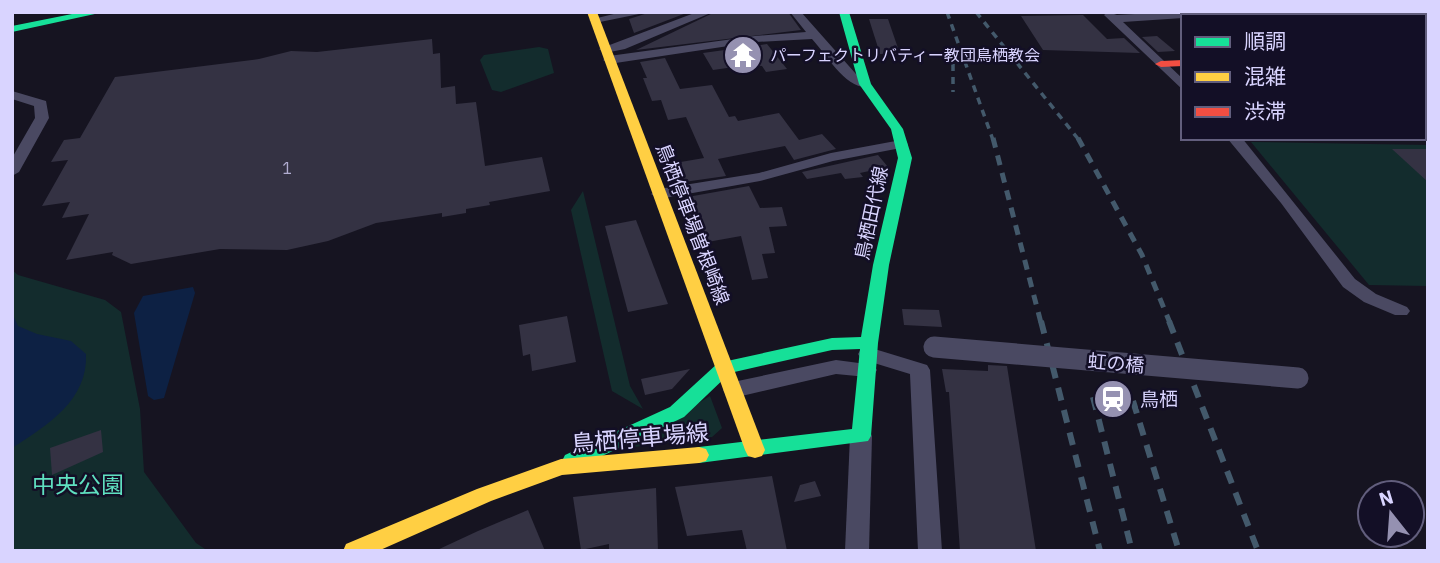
<svg xmlns="http://www.w3.org/2000/svg" width="1440" height="563" viewBox="0 0 1440 563" font-family="'IBM Plex Sans','Noto Sans JP',sans-serif">
<style>
.green{fill:#132c2d}
.water{fill:#0d2144}
.lines{fill:none;stroke-linecap:round;stroke-linejoin:round}
.river{fill:#0d2144;fill-rule:evenodd}
.building{fill:#343243}
.street{fill:#4a4962;fill-rule:evenodd}
.fast{fill:#16e098;fill-rule:evenodd}
.slow{fill:#ffcf43;fill-rule:evenodd}
.jam{fill:#f24e42;fill-rule:evenodd}
.rail-far2{stroke:#43596b;stroke-width:3.5;stroke-dasharray:7 6;stroke-linecap:butt}
.rail-far1{stroke:#43596b;stroke-width:5;stroke-dasharray:10 8;stroke-linecap:butt}
.rail{stroke:#43596b;stroke-width:6;stroke-dasharray:13 10;stroke-linecap:butt}
.street-bridge{stroke:#4a4962;stroke-width:21}
.labels{text-anchor:middle;dominant-baseline:central;stroke-width:5;stroke-linejoin:round;paint-order:stroke}
.far-poi-label{font-size:16px;fill:#d9d4ff;stroke:#130f26;text-anchor:start}
.number-label{font-size:16px;fill:#b0acd0}
.street-label{font-size:19px;fill:#d9d4ff;stroke:#130f26}
.poi-label{font-size:19px;fill:#d9d4ff;stroke:#130f26;text-anchor:start}
.near-street-label{font-size:23px;fill:#d9d4ff;stroke:#130f26}
.near-park-label{font-size:23px;fill:#5fe0c0;stroke:#130f26}
</style>
<rect width="100%" height="100%" fill="#161421"/>
<!-- green -->
<g class="green">
<path d="M539 47 548 49 554 73 501 92 492 90 480 60 484 55Z"/>
<path d="M1251 142 1428 145V286L1369 285Z"/>
<path d="M583 191 630 386 643 409 612 391 571 210Z"/>
<path d="M12 270 18 275 105 300 121 312 140 409 144 472 196 543 208 551H12Z"/>
<path d="M710 396 722 428 712 437 627 448Z"/>
</g>
<!-- water -->
<g class="water">
<path d="M193 287 195 293 164 398 154 400 148 396 134 313 143 296Z"/>
<path d="M12 313 18 326 37 334 71 341 86 354C88 400 48 425 12 448Z"/>
</g>
<g class="lines">
<!-- river -->
<path class="river" d="M1411 12H1428V21L1424 16H1414Z"/>
</g>
<!-- building -->
<g class="building">
<path d="M651 12H689L634 33 629 19Z"/>
<path d="M715 12H788L801 30 636 50Z"/>
<path d="M1083 15 1107 39 1124 38 1140 53 1043 50 1021 16Z"/>
<path d="M869 19H888L900 54H880Z"/>
<path d="M1157 36 1175 51 1158 52 1142 37Z"/>
<path d="M432 39 433 54 440 53 441 88 455 86 456 104 476 102 485 166 542 157 550 191 489 202 490 205 466 209V213L442 217V213L376 223 328 241 287 250 220 249 131 264 112 255 113 252 66 260 89 214 62 218 70 202 42 206 68 160 51 162 64 140 80 138 115 77 259 59 291 51 317 52Z"/>
<path d="M767 44 787 69 766 72 762 66 748 65 713 70 703 53Z"/>
<path d="M665 58 680 89 712 85 729 117 735 116 738 121 779 113 799 140 822 134 836 149 794 160 785 146 718 159 726 176 677 183 669 164 704 158 686 117 668 120 661 100 652 101 643 78H647L640 62Z"/>
<path d="M1392 149H1428V182Z"/>
<path d="M878 155 888 167 860 173 863 177 845 179 841 173 807 179 802 172Z"/>
<path d="M749 186 760 208 782 207 787 226 769 227 775 253 762 254 768 278 752 280 741 236 702 243 682 198Z"/>
<path d="M636 220 668 304 628 312 605 226Z"/>
<path d="M902 309 939 310 942 327 904 325Z"/>
<path d="M567 316 576 362 532 371 530 354 523 356 519 325Z"/>
<path d="M988 365 1007 366 1036 551H960L949 392H946L942 369 988 371Z"/>
<path d="M690 369 672 389 645 395 641 379Z"/>
<path d="M101 430 103 452 52 475 50 448Z"/>
<path d="M772 476 787 551H747L742 530 687 536 675 487Z"/>
<path d="M815 481 821 496 794 502 800 485Z"/>
<path d="M656 488 658 551H609V544L581 550 573 497Z"/>
<path d="M528 510 545 551H435L478 531Z"/>
</g>
<g class="lines">
<!-- street -->
<g class="street">
<path d="M622 12H649L595 23 589 20Z"/>
<path d="M697 12H713L625 49 605 53 599 49Z"/>
<path d="M790 12H801L856 74 869 81V87C846 90 826 54 812 39L755 42 609 64 603 60 609 56 755 36 806 32Z"/>
<path d="M1170 12H1234L1229 15 1183 16V18L1123 22 1183 79V90L1104 15 1108 12 1117 15Z"/>
<path d="M1395 12H1412L1418 16H1401Z"/>
<rect x="1424" y="36" width="4" height="6"/>
<path d="M12 91 46 101 49 118 19 172 12 176V158L35 118 34 106 12 99Z"/>
<path d="M1227 138H1242L1355 279 1376 294 1407 307 1410 311 1407 315H1395L1364 302 1343 287 1281 203Z"/>
<path d="M901 140 908 144 906 147 833 161 760 181 659 199 651 194 659 189 759 173 831 153Z"/>
<path d="M868 347 927 365 930 370 942 551H918L910 374 861 359 858 354 861 349Z"/>
<path d="M836 360 874 365 877 370 874 375 867 377 836 374 733 398 726 395 723 390 726 385 733 382Z"/>
<path d="M861 427 869 430 872 436 869 551H845L850 436 853 430Z"/>
</g>
<!-- fast -->
<g class="fast">
<path d="M82 12H104L12 32V26Z"/>
<path d="M839 12H849L871 84 903 129 912 158 889 265 878 343 871 436 868 441 699 463 692 461 689 455 692 449 699 447 852 429 860 349 832 350 730 373 684 417 579 467 572 469 565 467 562 461 565 455 670 407 718 363 832 338 861 337 873 265 898 158 891 129 859 84Z"/>
<path d="M1343 12H1354L1358 16H1347Z"/>
</g>
<!-- slow -->
<g class="slow">
<path d="M587 12H597L765 450 762 456 755 458 748 456 745 450Z"/>
<path d="M699 447 706 449 709 455 706 461 699 463 562 475 491 501 378 551H343L346 544 477 489 561 459Z"/>
</g>
<!-- jam -->
<g class="jam">
<path d="M1183 60V66L1161 67 1155 64 1161 61Z"/>
<path d="M1424 61 1428 62V69L1424 68Z"/>
</g>
<!-- rail-far2 -->
<g class="rail-far2">
<path d="M947 12 993 140"/>
<path d="M976 12 1079 140"/>
<path d="M953 64V92"/>
</g>
<!-- rail-far1 -->
<g class="rail-far1">
<path d="M993 138 1041 323"/>
<path d="M1078 138 1142 255 1170 323"/>
</g>
<!-- rail -->
<g class="rail">
<path d="M1041 321 1100 551"/>
<path d="M1169 321 1258 551"/>
<path d="M1093 397 1132 551"/>
<path d="M1133 401 1179 551"/>
</g>
<!-- street-bridge -->
<path class="street-bridge" d="M934 347 1298 378"/>
</g>
<!-- icons -->
<defs>
<symbol id="temple-disc" viewBox="-11 -11 22 22"><circle r="9.5" fill="#9591b1" stroke="#130f26"/><path d="M0-6L5-2H3V0L6.5 2.5H4V6H1.5V3h-3V6H-4V2.5H-6.5L-3 0V-2H-5Z" fill="#fff"/></symbol>
<symbol id="station-disc" viewBox="-11 -11 22 22"><circle r="9.5" fill="#9591b1" stroke="#130f26"/><path d="M-3-6H3Q5-6 5-4V2Q5 4 3 4L4.5 6H3L1.5 4h-3L-3 6H-4.5L-3 4Q-5 4-5 2V-4Q-5-6-3-6ZM-3.5-4v3h7v-3ZM-3.5 1v1.5H-2V1ZM2 1v1.5H3.5V1Z" fill="#fff"/></symbol>
</defs>
<g fill-rule="evenodd">
<use href="#temple-disc" x="721" y="33" width="44" height="44"/>
<use href="#station-disc" x="1091" y="377" width="44" height="44"/>
</g>
<g class="labels">
<!-- far-poi labels -->
<g class="far-poi-label">
<text x="770" y="55">パーフェクトリバティー教団鳥栖教会</text>
</g>
<!-- number labels -->
<g class="number-label">
<text x="287" y="168">1</text>
</g>
<!-- street labels -->
<g class="street-label">
<text transform="translate(871 213) rotate(-78)">鳥栖田代線</text>
<text transform="translate(693 224) rotate(69)">鳥栖停車場曽根崎線</text>
<text transform="translate(1116 363) rotate(5)">虹の橋</text>
</g>
<!-- poi labels -->
<g class="poi-label">
<text x="1140" y="399">鳥栖</text>
</g>
<!-- near-street labels -->
<g class="near-street-label">
<text transform="translate(640 437) rotate(-5)">鳥栖停車場線</text>
</g>
<!-- near-park labels -->
<g class="near-park-label">
<text x="78" y="484">中央公園</text>
</g>
</g>
<!-- border -->
<rect width="1440" height="563" fill="none" stroke="#d9d4ff" stroke-width="28"/>
<!-- legend -->
<rect x="1181" y="14" width="245" height="126" fill="#130f26" stroke="#625e7d" stroke-width="2"/>
<rect x="1195" y="37" width="35" height="10" fill="#16e098" stroke="#625e7d" stroke-width="2"/>
<text x="1244" y="49" font-size="21" fill="#d9d4ff">順調</text>
<rect x="1195" y="72" width="35" height="10" fill="#ffcf43" stroke="#625e7d" stroke-width="2"/>
<text x="1244" y="84" font-size="21" fill="#d9d4ff">混雑</text>
<rect x="1195" y="107" width="35" height="10" fill="#f24e42" stroke="#625e7d" stroke-width="2"/>
<text x="1244" y="119" font-size="21" fill="#d9d4ff">渋滞</text>
<!-- north arrow -->
<g transform="translate(1391 514) rotate(343)"><circle r="33" fill="#130f26" stroke="#625e7d" stroke-width="2"/>
<path d="M0-5L12 26L0 18L-12 26Z" fill="#9591b1"/>
<text y="-10" font-size="19" font-weight="bold" text-anchor="middle" fill="#d9d4ff">N</text>
</g>
</svg>
